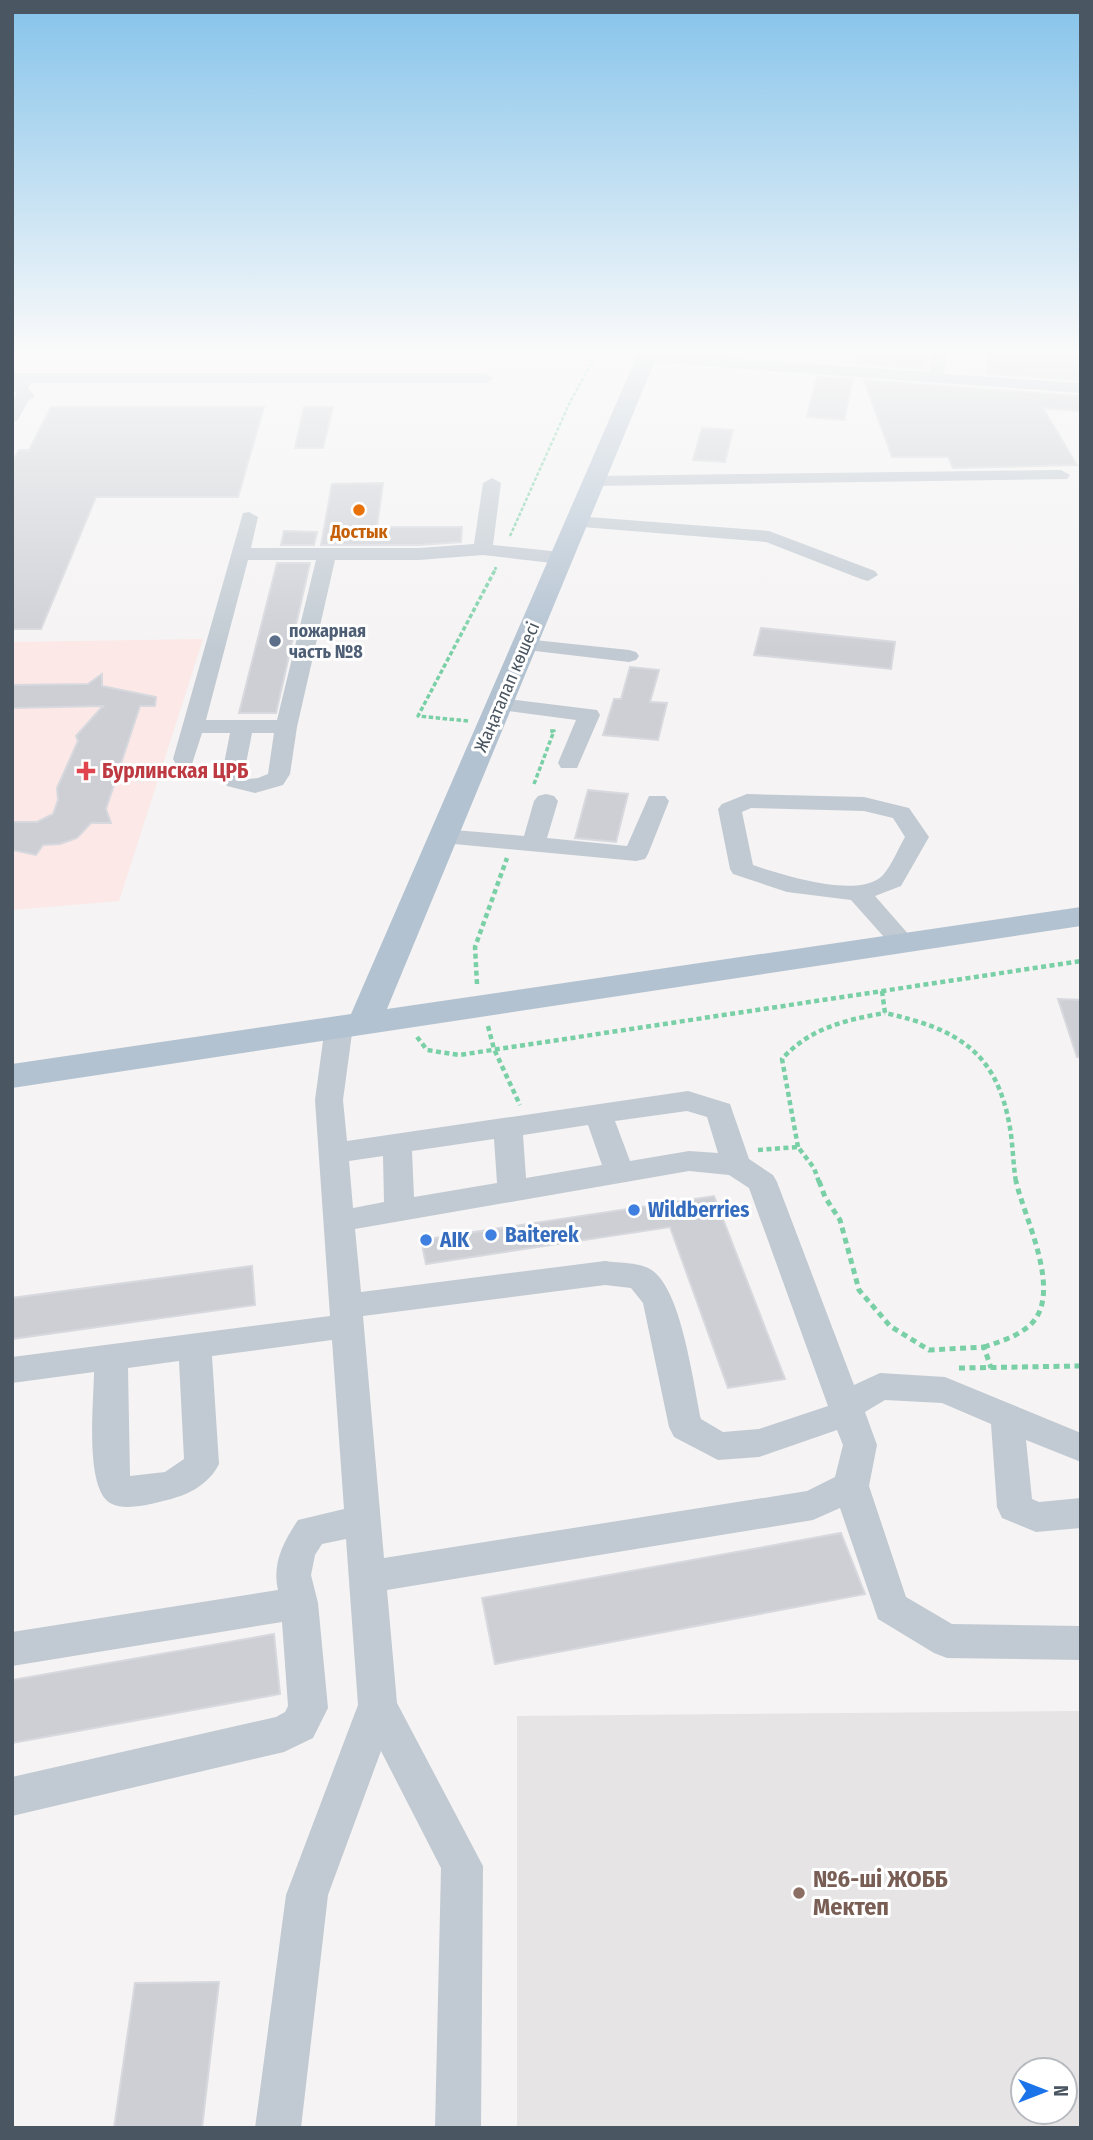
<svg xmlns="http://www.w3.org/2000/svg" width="1093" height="2140" viewBox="0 0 1093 2140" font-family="'Fira Sans Condensed',sans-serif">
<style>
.education{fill:#e6e4e5;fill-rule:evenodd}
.medical{fill:#fce8e6}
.building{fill:#cdcfd5;stroke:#d7d9de;stroke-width:2}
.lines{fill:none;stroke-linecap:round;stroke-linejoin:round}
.path-far3{stroke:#7ad0a6;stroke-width:2.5;stroke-dasharray:3.5 2;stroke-linecap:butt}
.path-far2{stroke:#7ad0a6;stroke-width:3.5;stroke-dasharray:4.5 2.5;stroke-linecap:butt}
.path-far1{stroke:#7ad0a6;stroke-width:4.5;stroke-dasharray:5 3.5;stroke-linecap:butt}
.path{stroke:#7ad0a6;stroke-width:5;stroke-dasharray:6 4.5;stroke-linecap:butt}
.minor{fill:#c1cad2;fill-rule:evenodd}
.major{fill:#b3c2d1;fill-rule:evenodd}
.food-dot{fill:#e8710a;stroke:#fff;stroke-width:2.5}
.service-dot{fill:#5c6f8a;stroke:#fff;stroke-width:2.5}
.health-dot{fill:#e0444e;stroke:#fff;stroke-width:2.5}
.shop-dot{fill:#3f7fe0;stroke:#fff;stroke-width:2.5}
.education-dot{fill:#8d6e63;stroke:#fff;stroke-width:2.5}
.labels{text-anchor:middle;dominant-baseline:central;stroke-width:6;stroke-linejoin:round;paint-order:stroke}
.far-food-label{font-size:18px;font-weight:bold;fill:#c56008;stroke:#fff}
.far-service-label{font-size:18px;font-weight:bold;fill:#4e5e75;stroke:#fff;text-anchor:start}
.far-street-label{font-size:18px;fill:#4a5661;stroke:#fff}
.health-label{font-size:21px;font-weight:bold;fill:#be3a42;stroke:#fff;text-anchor:start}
.shop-label{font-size:21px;font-weight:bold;fill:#366cbe;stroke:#fff;text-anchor:start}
.near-education-label{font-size:24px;font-weight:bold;fill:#785e54;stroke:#fff;text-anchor:start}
</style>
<rect width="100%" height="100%" fill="#f5f3f3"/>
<!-- education -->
<path class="education" d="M1081 1711V2128H517V1716ZM1023 2070H1065V2112H1023Z"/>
<!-- medical -->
<path class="medical" d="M203 639 119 901 12 910V642Z"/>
<!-- building -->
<g class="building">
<path d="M853 351H927L926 369 858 364Z"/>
<path d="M988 351 1077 352 1079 380 987 374Z"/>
<path d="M817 377 853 379 844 420 807 417Z"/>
<path d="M864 380 1080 396 1081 411 1043 408 1077 465 953 468 948 457H892Z"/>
<path d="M51 407H264L238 497H96L41 629H12V462L19 450H29Z"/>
<path d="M304 407H333L323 448H295Z"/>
<path d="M702 428 733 430 725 462 693 460Z"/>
<path d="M383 483 377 527H462L461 542 419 545H321L332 484Z"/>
<path d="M284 531 317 532 314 545H281Z"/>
<path d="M277 563H310L276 713H239Z"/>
<path d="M761 628 895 642 891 669 754 655Z"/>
<path d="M630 667 659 670 650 702 667 703 658 740 603 735 614 699H621Z"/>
<path d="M102 674V686L156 697 155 706H140L106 809 111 823H91L77 838 60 844 43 845 36 855 12 850V822H37L53 814 58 800 57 788 78 741 76 736 103 706 12 708V685L88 684Z"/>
<path d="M588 790 628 794 616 842 575 838Z"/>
<path d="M1058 999 1081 1000V1057H1077Z"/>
<path d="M714 1196 785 1379 728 1388 670 1227 426 1264 421 1240Z"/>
<path d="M252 1266 255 1305 12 1339V1298Z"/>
<path d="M841 1533 865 1594 495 1664 482 1598Z"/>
<path d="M274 1634 280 1694 12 1743V1680Z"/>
<path d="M219 1982 202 2128H114L135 1983Z"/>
</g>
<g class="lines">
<!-- path-far3 -->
<g class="path-far3">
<path d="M510 536 570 402 598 351"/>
<path d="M495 570 496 567"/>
</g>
<!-- path-far2 -->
<g class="path-far2">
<path d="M468 721 418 716 496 568"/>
<path d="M534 784 554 731H549"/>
</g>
<!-- path-far1 -->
<g class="path-far1">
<path d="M477 984 475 947 507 858"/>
<path d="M882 991 885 1013C957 1029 997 1051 1010 1128 1013 1146 1013 1164 1016 1182"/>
<path d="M488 1026 494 1049 520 1105"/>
<path d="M417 1037 427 1050 459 1055 1081 961"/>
<path d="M798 1147 782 1059C810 1028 845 1020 885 1013"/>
<path d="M758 1150 798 1147 814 1168 819 1182"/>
</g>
<!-- path -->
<g class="path">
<path d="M819 1181 825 1197 840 1220 859 1290 890 1326 929 1350 984 1347 991 1368"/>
<path d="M984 1347C999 1342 1016 1337 1029 1326 1065 1295 1024 1218 1016 1181"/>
<path d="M959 1368 1081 1366"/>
</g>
<!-- minor -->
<g class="minor">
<path d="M12 351H22L17 357 12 359Z"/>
<path d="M932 351H948L944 374 1081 383V393L647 362 639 357 647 352 929 372Z"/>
<path d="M12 373H486L494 378 486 383H31L28 388 35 396 28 401 18 420 12 422V401L17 394 12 388 16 383H12Z"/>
<path d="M1061 470 1070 475 1067 479 594 486 585 481 594 476Z"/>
<path d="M492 478 501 483 493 545 561 552 568 554 570 558 568 562 561 564 483 555 419 560H335L297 727 290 774 283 785 255 793 227 786 222 774 230 733H202L192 764H176L173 759 243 513 249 512 258 517 251 548H419L474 544 483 483ZM248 560H316L277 720H206ZM252 733H274L268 774 258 778 248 779 244 774Z"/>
<path d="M576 516 769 531 875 571 878 575 868 581 861 579 766 542 570 526 567 522 570 518Z"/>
<path d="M525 639 629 650 636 652 639 656 636 660 629 662 518 649 515 645 518 641Z"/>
<path d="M500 698 597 710 600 715 577 768H561L558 763 576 720 492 709 489 704 492 699Z"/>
<path d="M546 794 554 796 558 801 547 838 627 846 649 796H665L669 801 648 854 645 859 636 861 443 843 435 841 431 836 435 831 443 829 524 836 534 801 538 796Z"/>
<path d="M747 794 864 797 909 808 929 837 901 886 875 896 910 936 914 941 910 946 901 949 892 946 851 900 787 892 733 874 730 869 718 809 722 804ZM751 808 864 811 893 818 905 837C898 849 892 865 883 875 860 900 782 875 753 865L742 812Z"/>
<path d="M339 1017 349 1020 353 1026 343 1100 347 1141 688 1091 730 1104 749 1159 773 1175 777 1182 854 1385 880 1373 945 1377 1081 1433V1462L1026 1440 1032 1499 1039 1502 1081 1498V1528L1036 1532 1002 1518 997 1507 991 1424 942 1403 885 1400 865 1412 877 1445 869 1486 906 1597 952 1624 1081 1626V1660L947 1658 934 1653 878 1619 840 1508 813 1520 387 1590 397 1703 483 1866 481 2128H435L441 1868 381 1751 328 1895 301 2128H255L286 1895 358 1705 346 1539 322 1544 315 1555 311 1575 318 1603 328 1708 313 1738 284 1752 12 1816V1777L276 1717 285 1712 288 1706 282 1622 12 1666V1632L278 1590C272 1563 283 1543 298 1520L344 1509 332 1340 212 1356 219 1464C208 1486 186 1496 163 1501 148 1505 123 1511 110 1503 84 1487 94 1400 94 1372L12 1383V1357L330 1316 315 1100 325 1026 329 1020ZM687 1111 707 1117 718 1153 689 1151 630 1161 615 1121ZM588 1125 602 1165 526 1178 523 1135ZM494 1139 497 1183 414 1197 412 1151ZM383 1156 384 1202 353 1208 349 1161ZM689 1171 729 1175 749 1188 828 1406 759 1429 723 1432 701 1419C693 1382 682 1293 653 1271 642 1262 618 1263 605 1261L361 1292 355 1229ZM605 1285 631 1288 643 1303 669 1427 674 1437 718 1460 759 1457 837 1430 843 1445 835 1477 807 1491 384 1558 363 1316ZM179 1361 184 1459 165 1472 130 1476 128 1368Z"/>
</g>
<!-- major -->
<path class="major" d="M639 351H659L387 1009 1081 907V926L12 1088V1064L351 1014Z"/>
</g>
<!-- sky -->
<linearGradient id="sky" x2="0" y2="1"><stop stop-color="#85c3ea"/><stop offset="0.54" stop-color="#fafafa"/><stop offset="1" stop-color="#fafafa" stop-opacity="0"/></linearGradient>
<rect width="1093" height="651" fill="url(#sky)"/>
<!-- markers -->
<circle class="food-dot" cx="359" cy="510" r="7"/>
<circle class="service-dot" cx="275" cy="641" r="7"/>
<path class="health-dot" d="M82.5 760.5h7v7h7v7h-7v7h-7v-7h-7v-7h7z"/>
<g class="shop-dot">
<circle cx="634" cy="1210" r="7"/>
<circle cx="491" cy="1235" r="7"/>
<circle cx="426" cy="1240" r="7"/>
</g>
<circle class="education-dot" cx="799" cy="1893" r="7"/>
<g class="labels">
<!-- far-food labels -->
<g class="far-food-label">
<text x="359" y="532">Достык</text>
</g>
<!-- far-service labels -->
<g class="far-service-label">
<text x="289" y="631">пожарная<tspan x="289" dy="21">часть №8</tspan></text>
</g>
<!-- far-street labels -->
<g class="far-street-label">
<text transform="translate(507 687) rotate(-67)">Жаңаталап көшесі</text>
</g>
<!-- health labels -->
<g class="health-label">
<text x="102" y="771">Бурлинская ЦРБ</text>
</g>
<!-- shop labels -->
<g class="shop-label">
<text x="648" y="1210">Wildberries</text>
<text x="505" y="1235">Baiterek</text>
<text x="440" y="1240">AIK</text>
</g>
<!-- near-education labels -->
<g class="near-education-label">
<text x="813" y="1879">№6-ші ЖОББ<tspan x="813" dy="28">Мектеп</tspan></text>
</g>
</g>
<!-- border -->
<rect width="1093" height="2140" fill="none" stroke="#4a5661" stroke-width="28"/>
<!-- north arrow -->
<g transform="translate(1044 2091) rotate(90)"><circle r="33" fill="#ffffff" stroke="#b7bbc0" stroke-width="2"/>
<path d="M0-5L12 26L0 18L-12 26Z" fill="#1a73e8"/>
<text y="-10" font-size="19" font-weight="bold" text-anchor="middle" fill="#4a5661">N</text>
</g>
</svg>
